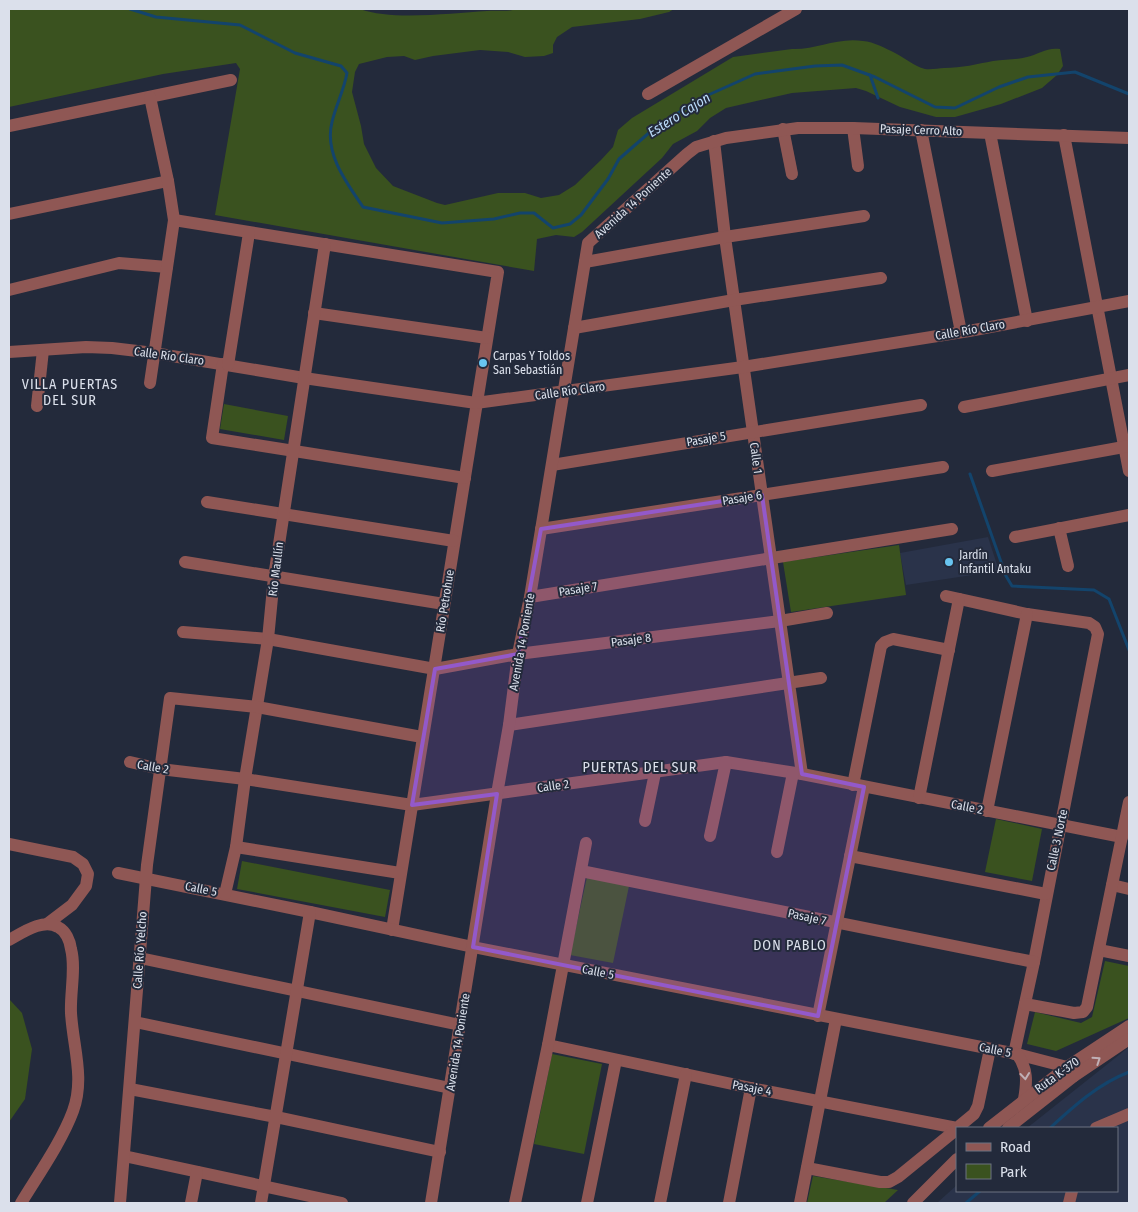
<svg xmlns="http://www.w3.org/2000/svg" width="1138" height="1212" viewBox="0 0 1138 1212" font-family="'Fira Sans Condensed',sans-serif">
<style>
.built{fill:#2a334a}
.green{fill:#3a521f}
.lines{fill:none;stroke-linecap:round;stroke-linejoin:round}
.stream{stroke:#13446c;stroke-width:3}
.minor{stroke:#8f5754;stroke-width:12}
.oneway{stroke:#c0b0b6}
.marked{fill:#9359ca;fill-opacity:0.2;stroke:#9359ca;stroke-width:4;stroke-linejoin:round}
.poi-dot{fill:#68c4f0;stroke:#232a3b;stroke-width:2}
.labels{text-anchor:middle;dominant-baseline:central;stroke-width:4;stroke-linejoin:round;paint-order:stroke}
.street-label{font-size:12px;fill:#dbe0eb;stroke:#232a3b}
.poi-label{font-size:12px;fill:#dbe0eb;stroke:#232a3b;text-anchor:start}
.water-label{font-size:14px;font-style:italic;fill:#bbdbfa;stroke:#232a3b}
.neighbourhood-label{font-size:14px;letter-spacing:1px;fill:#dbe0eb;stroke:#232a3b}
</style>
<rect width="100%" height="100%" fill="#232a3b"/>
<!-- built -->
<g class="built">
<path d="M988 537 999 571 906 585 900 553Z"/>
<path d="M1129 1047V1203H937L957 1185V1191H1117V1128H1027Z"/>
</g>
<!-- green -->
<g class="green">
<path d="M9 9H360C392 21 452 13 487 11 497 10 508 12 517 9H674L669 12 640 19 572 27 557 37 553 45V53L544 56 525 57 508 52 480 50 433 56 415 60 404 56 387 57 359 64 355 72 352 92 361 126 364 144 376 168 393 186 437 203 445 205 498 193H525L541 198 559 195 575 185 601 160 613 147 618 130 632 118 733 57 792 49C816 50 837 37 863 41 874 42 885 48 895 53 905 58 914 66 925 69 931 70 939 68 944 68 962 68 977 64 993 61 1005 59 1016 60 1027 57 1039 54 1047 47 1060 49L1063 66 1057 75 1042 88 1001 104 955 117H936L900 107 866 91 856 88 792 93 726 108 710 118 697 131 673 144 662 158 582 232 574 237 556 235 537 239 534 271 215 215 240 69 236 63 163 74 9 107Z"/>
<path d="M224 404 288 416 284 440 220 429Z"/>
<path d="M899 545 906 595 791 612 783 562Z"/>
<path d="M996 819 1042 829 1032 881 985 872Z"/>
<path d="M242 861 390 890 385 917 237 889Z"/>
<path d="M587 877 629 886 613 963 570 955Z"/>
<path d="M1105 961 1129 966V1018L1056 1051 1027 1044 1035 1012 1081 1023 1092 1017Z"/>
<path d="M9 999 22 1013 32 1049 25 1099 9 1122Z"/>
<path d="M552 1054 602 1064 584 1154 534 1144Z"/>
<path d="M813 1176 898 1190 884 1203H807Z"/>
</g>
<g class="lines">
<!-- stream -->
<g class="stream">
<path d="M130 9 156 17 240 25 295 53 341 66 347 73C344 90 336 105 332 122 324 153 346 182 363 207L442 223 494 219 520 213H534L553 228 570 224 581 215 608 179 619 159 658 125 706 96 755 74 815 66 842 65 875 77 935 107 955 108 999 87 1028 77 1075 72 1129 94"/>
<path d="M870 75 878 98"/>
<path d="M970 474 1006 576 1012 586 1094 590 1109 599 1129 650"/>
<path d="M1050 1128C1074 1106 1098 1084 1129 1072"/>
<path d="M966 1203 980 1191"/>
</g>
<!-- minor -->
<g class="minor">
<path d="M648 94 796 9"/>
<path d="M9 126 231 80"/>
<path d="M853 128 858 166"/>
<path d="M783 129 792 174"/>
<path d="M921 130 961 332"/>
<path d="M990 133 1027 321"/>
<path d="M1064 135 1129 471"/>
<path d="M714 141 725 237 802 774"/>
<path d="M9 214 168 181"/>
<path d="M174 220 498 272 392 930"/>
<path d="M585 262 725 237 864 216"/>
<path d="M9 290 119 263 167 267"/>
<path d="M314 313 487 338"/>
<path d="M574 328 734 300 881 278"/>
<path d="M9 352 86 347 112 348 154 353 304 378 476 403 743 367 969 331 1129 301"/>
<path d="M223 364 212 438 465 478"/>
<path d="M228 365 249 233"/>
<path d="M150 383 174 220 168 181 150 97"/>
<path d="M37 406 43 350"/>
<path d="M964 407 1129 375"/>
<path d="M552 465 921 405"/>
<path d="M992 471 1129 446"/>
<path d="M207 502 454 541"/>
<path d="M1059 528 1068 566"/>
<path d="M541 529 943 467"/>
<path d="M1015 537 1129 515"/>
<path d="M185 562 444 604"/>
<path d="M946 596 1027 614 1089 623 1095 627 1098 634 1034 962 1014 1054"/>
<path d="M530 597 952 529"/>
<path d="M183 632 268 639 435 669 518 654 780 621 827 613"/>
<path d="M509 725 821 678"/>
<path d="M130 762 160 769 245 779 412 805 726 762 802 774 1122 837"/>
<path d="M853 785 881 646 885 642 893 639 949 650"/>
<path d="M919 798 959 599"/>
<path d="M987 811 1027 614"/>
<path d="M645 821 655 773"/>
<path d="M710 836 726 762"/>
<path d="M9 844 73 857 83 864 88 874 86 886 72 905 47 924"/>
<path d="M236 847 400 873"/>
<path d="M777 852 793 773"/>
<path d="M850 856 1046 894"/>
<path d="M581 871 1034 962"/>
<path d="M118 873 310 912 473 947 1017 1054 1067 1067 1074 1076"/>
<path d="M1112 885 1129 889"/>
<path d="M225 894 236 847 245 779 268 639 274 577 325 244"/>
<path d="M9 940C22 933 43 918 58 927 66 931 70 941 71 949 76 968 70 993 71 1013 73 1047 85 1078 73 1111 62 1141 38 1175 21 1203"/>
<path d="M1099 950 1129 956"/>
<path d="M140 958 460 1025"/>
<path d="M1025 1004 1074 1013 1083 1012 1087 1007 1129 802"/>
<path d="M818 1016 864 787"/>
<path d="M135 1022 450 1088"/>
<path d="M548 1045 751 1088 957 1128 974 1114 978 1106 990 1049"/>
<path d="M1017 1054C1028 1069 1027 1082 1024 1099"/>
<path d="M130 1089 276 1117 440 1152"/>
<path d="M989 1128 1067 1067 1129 1026"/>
<path d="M1008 1128 1074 1076 1129 1039"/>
<path d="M1096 1128 1129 1114"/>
<path d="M124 1156 342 1203"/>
<path d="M807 1168 880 1182H889L898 1177 957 1129"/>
<path d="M120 1203 147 865 170 698 257 707 422 737"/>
<path d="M191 1203 197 1172"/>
<path d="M261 1203 310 912"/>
<path d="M431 1203 497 794 509 725 518 654 530 597 588 243 687 154 696 147 726 138 798 128H853L1129 138"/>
<path d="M515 1203 548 1045 586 843"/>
<path d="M587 1203 616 1060"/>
<path d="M660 1203 686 1074"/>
<path d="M729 1203 751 1088"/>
<path d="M800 1203 836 1019"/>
<path d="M913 1203 957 1159"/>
<path d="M1069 1203 1072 1191"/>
</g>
</g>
<!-- one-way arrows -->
<defs><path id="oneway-chevron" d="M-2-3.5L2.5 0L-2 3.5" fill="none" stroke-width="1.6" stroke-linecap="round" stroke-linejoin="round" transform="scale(1.25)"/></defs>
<g class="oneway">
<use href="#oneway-chevron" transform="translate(1097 1060) rotate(-34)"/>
<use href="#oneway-chevron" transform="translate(1025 1076) rotate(84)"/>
</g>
<!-- marked area -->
<path class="marked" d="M762 495 802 774 864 787 818 1016 473 947 497 794 412 805 435 669 518 654 541 529Z"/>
<!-- markers -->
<g class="poi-dot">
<circle cx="483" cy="363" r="5"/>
<circle cx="949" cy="562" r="5"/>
</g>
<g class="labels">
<!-- street labels -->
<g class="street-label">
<text transform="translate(921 130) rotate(2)">Pasaje Cerro Alto</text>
<text transform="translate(633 203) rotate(-42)">Avenida 14 Poniente</text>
<text transform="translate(970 330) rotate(-10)">Calle Río Claro</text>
<text transform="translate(169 356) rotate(8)">Calle Río Claro</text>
<text transform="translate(570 391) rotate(-8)">Calle Río Claro</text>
<text transform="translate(706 439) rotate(-10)">Pasaje 5</text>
<text transform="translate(756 458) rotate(82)">Calle 1</text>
<text transform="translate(742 498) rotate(-9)">Pasaje 6</text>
<text transform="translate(276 569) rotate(-83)">Río Maullín</text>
<text transform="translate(578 589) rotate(-9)">Pasaje 7</text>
<text transform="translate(445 601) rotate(-81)">Río Petrohue</text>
<text transform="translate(631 640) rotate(-7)">Pasaje 8</text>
<text transform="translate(522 642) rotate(-80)">Avenida 14 Poniente</text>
<text transform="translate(153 767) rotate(10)">Calle 2</text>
<text transform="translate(553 786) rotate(-8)">Calle 2</text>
<text transform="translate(967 807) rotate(11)">Calle 2</text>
<text transform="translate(1057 840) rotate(-78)">Calle 3 Norte</text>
<text transform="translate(201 889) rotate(11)">Calle 5</text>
<text transform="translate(807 917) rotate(12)">Pasaje 7</text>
<text transform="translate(140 950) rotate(-86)">Calle Río Yelcho</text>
<text transform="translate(598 972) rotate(11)">Calle 5</text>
<text transform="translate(458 1042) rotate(-81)">Avenida 14 Poniente</text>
<text transform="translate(995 1050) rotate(11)">Calle 5</text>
<text transform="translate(1057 1075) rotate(-36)">Ruta K-370</text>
<text transform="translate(752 1088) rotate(11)">Pasaje 4</text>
</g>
<!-- poi labels -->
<g class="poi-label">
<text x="493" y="356">Carpas Y Toldos<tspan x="493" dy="14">San Sebastián</tspan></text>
<text x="959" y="555">Jardín<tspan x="959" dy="14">Infantil Antaku</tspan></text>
</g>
<!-- water labels -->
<g class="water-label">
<text transform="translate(679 115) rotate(-32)">Estero Cajon</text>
</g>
<!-- neighbourhood labels -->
<g class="neighbourhood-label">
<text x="70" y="384">VILLA PUERTAS<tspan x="70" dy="16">DEL SUR</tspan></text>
<text x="640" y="767">PUERTAS DEL SUR</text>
<text x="790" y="945">DON PABLO</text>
</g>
</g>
<!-- border -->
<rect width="1138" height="1212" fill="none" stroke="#dbe0eb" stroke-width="20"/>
<!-- legend -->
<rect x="956" y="1127" width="162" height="65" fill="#232a3b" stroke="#6d7381"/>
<rect x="966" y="1143" width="25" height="8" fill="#8f5754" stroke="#6d7381"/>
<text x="1000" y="1152" font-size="15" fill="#dbe0eb">Road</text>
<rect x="966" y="1164" width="25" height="15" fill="#3a521f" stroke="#6d7381"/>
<text x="1000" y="1177" font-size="15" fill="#dbe0eb">Park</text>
</svg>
